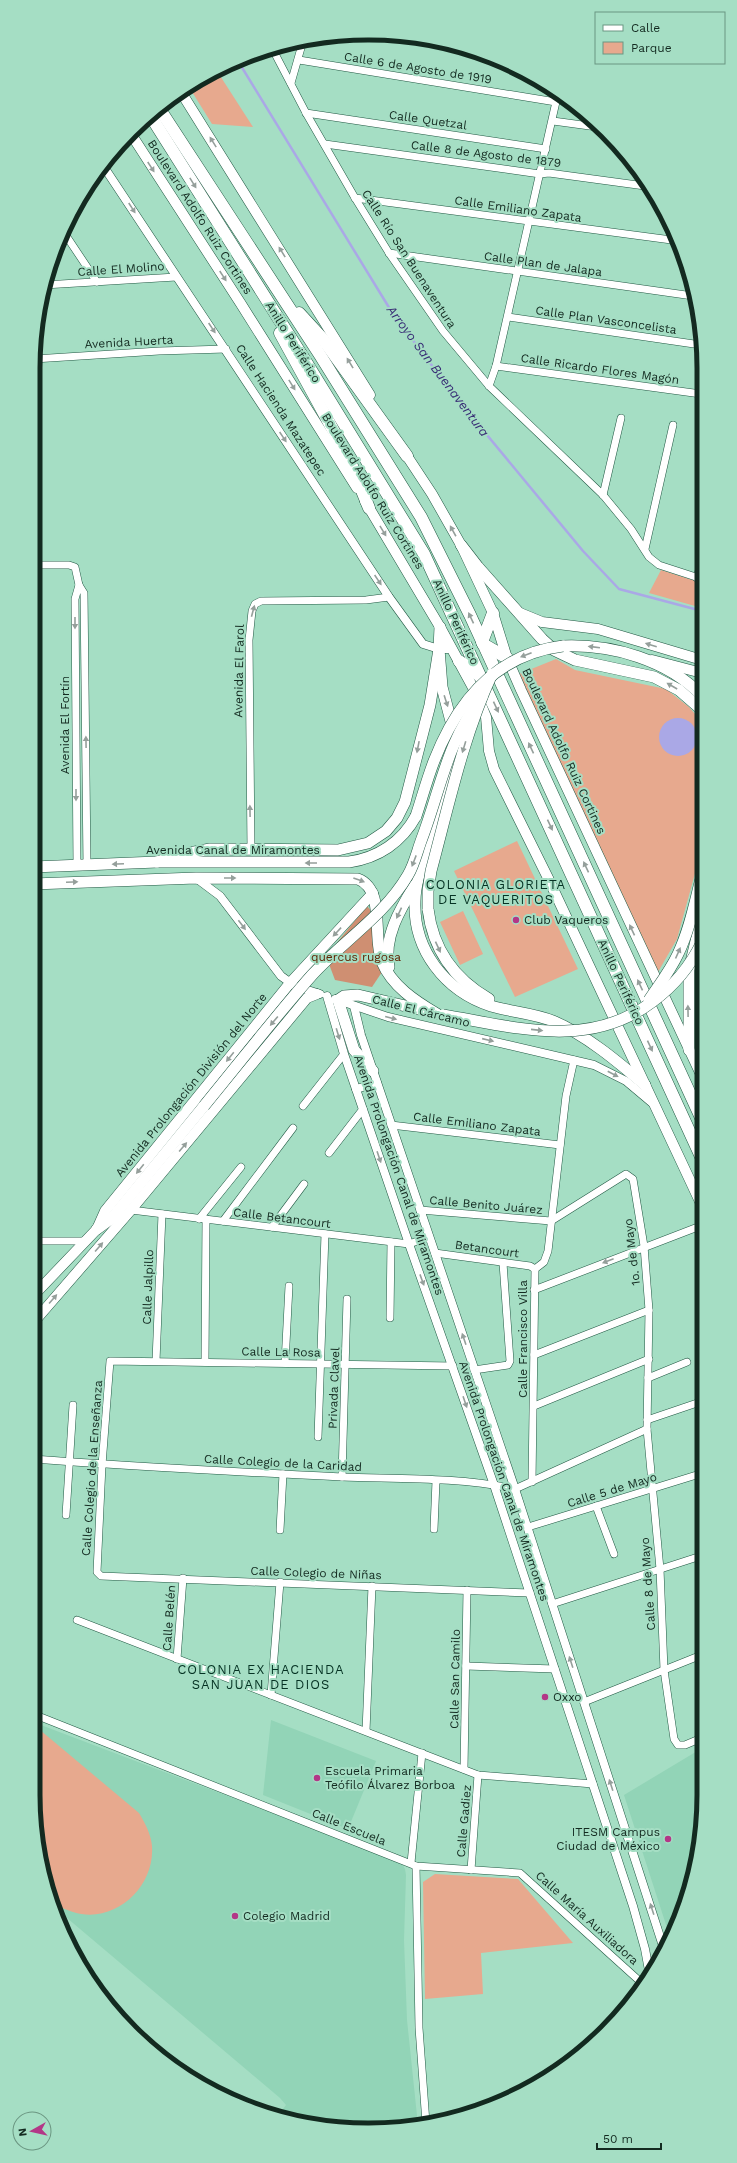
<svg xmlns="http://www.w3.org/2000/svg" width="737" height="2163" viewBox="0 0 737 2163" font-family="'Work Sans',sans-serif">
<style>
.built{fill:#92d4b7}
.green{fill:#e7a98e}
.forest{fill:#cf8f72}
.water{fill:#aaa8e6}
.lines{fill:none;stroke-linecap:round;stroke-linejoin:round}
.stream{stroke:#aaa8e6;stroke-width:2.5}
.minor-casing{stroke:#215843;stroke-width:8}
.tertiary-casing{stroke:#215843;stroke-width:9}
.secondary-casing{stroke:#215843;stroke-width:11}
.primary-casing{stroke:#215843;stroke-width:12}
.motorway-casing{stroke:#215843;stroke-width:13}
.minor{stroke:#fff;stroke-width:7}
.tertiary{stroke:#fff;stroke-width:8}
.secondary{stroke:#fff;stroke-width:10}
.primary{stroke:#fff;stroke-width:11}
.motorway{stroke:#fff;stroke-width:12}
.primary-bridge-casing{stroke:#215843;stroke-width:12;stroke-linecap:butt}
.primary-bridge{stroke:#fff;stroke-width:11}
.oneway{fill:#959f9b}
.poi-dot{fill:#b33787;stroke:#a5dec4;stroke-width:1.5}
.labels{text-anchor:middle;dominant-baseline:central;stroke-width:4;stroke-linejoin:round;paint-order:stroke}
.street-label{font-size:12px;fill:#132a20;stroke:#a5dec4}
.poi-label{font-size:12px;fill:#132a20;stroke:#a5dec4;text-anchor:start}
.park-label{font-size:12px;fill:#5f2504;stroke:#a5dec4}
.water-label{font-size:13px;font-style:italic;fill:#392f76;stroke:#a5dec4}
.neighbourhood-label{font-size:13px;letter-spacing:1px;fill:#053223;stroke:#a5dec4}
.rim{fill:none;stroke:#132a20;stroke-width:5}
</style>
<rect width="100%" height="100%" fill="#a5dec4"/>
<!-- built -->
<g class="built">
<path d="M271 1720 376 1761 348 1829 263 1795Z"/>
<path d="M33 1722 401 1862 405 1869 406 1875 404 1940 407 2020 418 2125 391 2129 325 2127 274 2112 283 2109 286 2105 280 2098 54 1907 39 1860 33 1794Z"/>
<path d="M704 1747V1795L693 1881 669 1934 624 1795Z"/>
</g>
<!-- green -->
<g class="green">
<path d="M217 71 253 127 212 124 189 87 201 78Z"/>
<path d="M661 570 702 583V608L649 593Z"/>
<path d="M556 659 575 670 666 689 689 707 702 722V848L677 939 658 972 519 674Z"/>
<path d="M517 841 578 969 515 997 454 871Z"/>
<path d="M463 911 483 954 460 965 440 922Z"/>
<path d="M33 1727 40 1730 139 1813C145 1823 151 1834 152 1846 155 1888 114 1925 73 1912 65 1909 57 1907 52 1900 49 1896 48 1888 46 1883 31 1833 33 1779 33 1727Z"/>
<path d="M435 1874 518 1879 573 1943 481 1953 483 1994 425 1999 423 1882Z"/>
</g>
<!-- forest -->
<path class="forest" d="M367 906 373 913 382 972 372 987 335 980 326 956Z"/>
<!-- water -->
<circle class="water" cx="678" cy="737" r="19"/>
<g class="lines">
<!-- stream -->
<path class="stream" d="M238 61 393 314 458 400 583 551 619 589 702 611"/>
<defs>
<g id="minor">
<path d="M272 48 306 113 355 198 389 253 443 331 489 386 603 495 631 529 649 557 659 565 702 579"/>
<path d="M299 60 556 102"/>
<path d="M291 83 303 41"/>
<path d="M306 113 546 149"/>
<path d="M553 121 597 127"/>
<path d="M325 144 540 174 549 173 645 186"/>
<path d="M355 198 679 241"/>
<path d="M63 231 97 282"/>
<path d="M389 253 693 296"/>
<path d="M44 285 176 277"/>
<path d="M508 317 701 345"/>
<path d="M34 359 159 351 226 349"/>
<path d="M496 366 701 394"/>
<path d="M489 386 496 366 558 93"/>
<path d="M603 495 621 418"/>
<path d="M645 549 673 425"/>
<path d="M33 565H69L75 567 79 585 84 593 87 865"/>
<path d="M697 578 702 559"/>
<path d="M251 850 249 640 252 611 255 604 261 601 366 600 389 597"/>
<path d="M77 865 75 599 79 585"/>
<path d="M303 1106 344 1054"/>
<path d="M391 1125 560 1145"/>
<path d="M329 1153 363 1109"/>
<path d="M131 1210 409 1244 429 1237"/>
<path d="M420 1210 551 1221 626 1174 633 1179 644 1246 649 1310 647 1429 660 1569 664 1670 674 1739 678 1745H685L704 1737"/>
<path d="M199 1219 241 1167"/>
<path d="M223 1221 293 1128"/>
<path d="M272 1227 304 1184"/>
<path d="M33 1241H84"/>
<path d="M435 1253 530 1266 535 1269"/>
<path d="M534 1290 703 1225"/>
<path d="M390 1318 391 1242"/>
<path d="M534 1355 649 1310"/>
<path d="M156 1361 162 1214"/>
<path d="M205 1362 206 1219"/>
<path d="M285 1363 289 1286"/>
<path d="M453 1366 110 1361 102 1465 97 1572 101 1576 530 1593"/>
<path d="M474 1370 508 1365 510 1361 503 1263"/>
<path d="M648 1378 687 1362"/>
<path d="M534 1406 649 1359"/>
<path d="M647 1420 703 1401"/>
<path d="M318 1437 325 1234"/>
<path d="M33 1459C136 1467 239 1472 342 1477 399 1479 459 1477 515 1489L647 1429"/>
<path d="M342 1477 347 1299"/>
<path d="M532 1482 535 1269 544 1262 548 1251 566 1096 574 1060"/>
<path d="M596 1506 614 1554"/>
<path d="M66 1515 73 1405"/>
<path d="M528 1527 703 1473"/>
<path d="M434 1529 436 1481"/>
<path d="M280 1530 283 1474"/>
<path d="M552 1604 704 1555"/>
<path d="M77 1620 478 1775 593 1784"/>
<path d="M177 1659 183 1578"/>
<path d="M466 1666 555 1669"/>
<path d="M271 1695 280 1582"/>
<path d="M584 1702 704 1654"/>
<path d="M33 1714 416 1866 520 1873 644 1985"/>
<path d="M366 1731 372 1586"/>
<path d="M464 1769 467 1590"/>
<path d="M411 1863 422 1753"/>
<path d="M416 1866 419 2028 426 2123"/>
<path d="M471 1870 478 1775"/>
</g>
<g id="tertiary">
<path d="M102 164 389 597 423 644 439 649H452"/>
<path d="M196 878 220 896 281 976 295 986 320 994"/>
<path d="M327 996 344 1054 409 1244 494 1485 633 1906 645 1949 650 1976"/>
<path d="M335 999 388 1017 594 1065 626 1081 651 1102"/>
<path d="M354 1006 361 1035 515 1489 663 1946"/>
<path d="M356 1089 377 1083"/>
</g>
<g id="secondary">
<path d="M181 92 370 395"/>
<path d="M131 134 241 304 357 488"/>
<path d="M403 450 432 494 461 545 493 613 507 658 521 690 703 1079"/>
<path d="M365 501 440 627 477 695 486 717 489 751 494 769 548 878 703 1208"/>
<path d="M520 613 542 622 598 629 702 660"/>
<path d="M652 660 702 673"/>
<path d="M33 1296 97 1229 105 1211 290 983 373 893"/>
<path d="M33 1323 131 1210 307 998 317 994"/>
</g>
<g id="primary">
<path d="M461 545 478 567 542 639 554 650 575 660 654 677 679 690 702 710"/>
<path d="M563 646C612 644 668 660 702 696"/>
<path d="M439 649 442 687 453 729"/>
<path d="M452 763C444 790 437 816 430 842 424 861 415 881 415 901 413 950 445 991 491 1006 511 1012 533 1013 553 1021 586 1035 617 1061 645 1085"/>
<path d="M157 862 179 855 210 849 338 850 368 843 386 831 397 818 405 802 430 705 439 649 440 627"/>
<path d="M33 867 157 862H349C378 858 402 842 416 816"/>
<path d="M33 884 196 878 358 879C386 890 372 937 382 962 392 986 415 1001 437 1014"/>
<path d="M428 909C433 950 454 979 489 999"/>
<path d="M389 967C383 938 400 909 415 885"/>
<path d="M689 1050V970L702 916"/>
<path d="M373 1071 354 1050 338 1000 344 996 358 995 427 1011"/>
<path d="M97 1229 112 1218 204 1106"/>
</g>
<g id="motorway">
<path d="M159 108 320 355 421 517 470 615 703 1122"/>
<path d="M150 115 306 362 424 554 703 1161"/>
<path d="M299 313 322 338 407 456"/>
<path d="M280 333 350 461 369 508"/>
<path d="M482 642 493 613"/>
<path d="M483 644 507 658"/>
<path d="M459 661 480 676"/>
</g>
</defs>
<!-- minor casing -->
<use href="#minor" class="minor-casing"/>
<!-- tertiary casing -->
<use href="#tertiary" class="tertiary-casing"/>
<!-- secondary casing -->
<use href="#secondary" class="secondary-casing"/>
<!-- primary casing -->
<use href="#primary" class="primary-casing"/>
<!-- motorway casing -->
<use href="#motorway" class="motorway-casing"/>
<!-- minor -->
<use href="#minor" class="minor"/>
<!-- tertiary -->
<use href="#tertiary" class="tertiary"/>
<!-- secondary -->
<use href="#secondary" class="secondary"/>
<!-- primary -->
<use href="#primary" class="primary"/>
<!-- motorway -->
<use href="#motorway" class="motorway"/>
<defs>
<g id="primary-bridge">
<path d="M416 816C422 798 427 779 434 761 457 702 496 654 563 646"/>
<path d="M428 909V891L431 871C449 804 463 737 492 674"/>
<path d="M649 1000C659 985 670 971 678 954 690 929 695 901 702 875"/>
<path d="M443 1015C515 1027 588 1050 652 1002 674 986 690 967 702 942"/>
<path d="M204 1106C240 1062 275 1017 312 975 344 940 384 916 408 875 414 865 417 852 421 841 441 789 446 743 482 697"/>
</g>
</defs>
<!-- primary-bridge casing -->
<use href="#primary-bridge" class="primary-bridge-casing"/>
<!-- primary-bridge -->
<use href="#primary-bridge" class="primary-bridge"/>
</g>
<!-- one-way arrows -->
<defs><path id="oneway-solid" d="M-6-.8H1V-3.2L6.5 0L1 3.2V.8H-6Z"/></defs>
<g class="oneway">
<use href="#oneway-solid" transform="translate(213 142) rotate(-122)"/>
<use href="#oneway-solid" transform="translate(151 167) rotate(57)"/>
<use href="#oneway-solid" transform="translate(193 183) rotate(58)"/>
<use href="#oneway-solid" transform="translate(132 208) rotate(57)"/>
<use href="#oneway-solid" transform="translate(282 252) rotate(-122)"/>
<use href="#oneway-solid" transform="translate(223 276) rotate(57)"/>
<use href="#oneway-solid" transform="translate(212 328) rotate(56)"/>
<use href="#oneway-solid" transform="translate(350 363) rotate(-121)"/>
<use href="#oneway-solid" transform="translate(292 385) rotate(58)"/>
<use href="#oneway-solid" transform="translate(283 437) rotate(56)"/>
<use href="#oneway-solid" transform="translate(383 531) rotate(59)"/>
<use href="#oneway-solid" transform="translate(453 531) rotate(-119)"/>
<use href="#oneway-solid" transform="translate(378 580) rotate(56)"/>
<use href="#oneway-solid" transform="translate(253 611) rotate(-75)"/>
<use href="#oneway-solid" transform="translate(471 618) rotate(-115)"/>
<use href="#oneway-solid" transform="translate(75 623) rotate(90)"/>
<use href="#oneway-solid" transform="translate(651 645) rotate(-163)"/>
<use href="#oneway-solid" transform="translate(594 647) rotate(-173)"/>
<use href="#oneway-solid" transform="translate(526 655) rotate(159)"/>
<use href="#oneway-solid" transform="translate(672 686) rotate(-150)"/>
<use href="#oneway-solid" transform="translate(446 701) rotate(72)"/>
<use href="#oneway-solid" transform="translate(496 707) rotate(65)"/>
<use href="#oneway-solid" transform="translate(86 742) rotate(-91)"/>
<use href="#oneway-solid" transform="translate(418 747) rotate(101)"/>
<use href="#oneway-solid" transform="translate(464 747) rotate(107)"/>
<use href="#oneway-solid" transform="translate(531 748) rotate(-115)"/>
<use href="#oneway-solid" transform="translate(76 795) rotate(90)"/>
<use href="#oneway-solid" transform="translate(250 811) rotate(-91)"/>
<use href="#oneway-solid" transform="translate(550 825) rotate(65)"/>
<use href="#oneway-solid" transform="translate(414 861) rotate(111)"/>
<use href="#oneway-solid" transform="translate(311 863) rotate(-180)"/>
<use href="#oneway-solid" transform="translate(118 864) rotate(178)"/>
<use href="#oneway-solid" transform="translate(586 867) rotate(-115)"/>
<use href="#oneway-solid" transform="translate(230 878)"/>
<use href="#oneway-solid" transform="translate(359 880) rotate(20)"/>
<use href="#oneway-solid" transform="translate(72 882) rotate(-3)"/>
<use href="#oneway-solid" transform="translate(399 913) rotate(115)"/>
<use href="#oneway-solid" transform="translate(242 925) rotate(53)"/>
<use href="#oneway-solid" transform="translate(632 930) rotate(-115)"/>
<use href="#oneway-solid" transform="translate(337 932) rotate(133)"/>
<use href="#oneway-solid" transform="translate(438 947) rotate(65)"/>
<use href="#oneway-solid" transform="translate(678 953) rotate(-66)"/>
<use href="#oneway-solid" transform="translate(640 985) rotate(-115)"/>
<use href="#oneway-solid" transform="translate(688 1011) rotate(-91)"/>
<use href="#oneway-solid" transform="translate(391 1018) rotate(14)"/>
<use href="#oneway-solid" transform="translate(274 1021) rotate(130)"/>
<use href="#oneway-solid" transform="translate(537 1030) rotate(6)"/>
<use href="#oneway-solid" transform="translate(338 1034) rotate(73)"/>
<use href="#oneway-solid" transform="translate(488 1040) rotate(13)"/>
<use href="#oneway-solid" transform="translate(650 1046) rotate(65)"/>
<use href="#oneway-solid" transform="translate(230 1057) rotate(129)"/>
<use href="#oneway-solid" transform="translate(613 1074) rotate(28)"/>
<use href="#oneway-solid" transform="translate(183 1147) rotate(-50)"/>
<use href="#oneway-solid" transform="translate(379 1157) rotate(71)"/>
<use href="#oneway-solid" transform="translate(140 1169) rotate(129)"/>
<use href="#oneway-solid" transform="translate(99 1247) rotate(-49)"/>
<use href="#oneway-solid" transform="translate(608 1261) rotate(159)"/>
<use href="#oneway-solid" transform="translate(422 1280) rotate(70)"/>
<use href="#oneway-solid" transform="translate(53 1299) rotate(-49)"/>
<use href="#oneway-solid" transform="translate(464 1339) rotate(-109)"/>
<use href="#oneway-solid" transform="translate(465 1402) rotate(71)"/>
<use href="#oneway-solid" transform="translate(571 1662) rotate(-108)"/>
<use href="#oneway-solid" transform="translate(611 1785) rotate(-108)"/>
<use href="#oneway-solid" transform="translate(652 1909) rotate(-108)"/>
</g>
<!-- markers -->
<g class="poi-dot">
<circle cx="516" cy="920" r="4"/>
<circle cx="545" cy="1697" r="4"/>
<circle cx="317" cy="1778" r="4"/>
<circle cx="668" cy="1839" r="4"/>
<circle cx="235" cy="1916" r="4"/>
</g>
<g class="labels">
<!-- street labels -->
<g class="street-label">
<text transform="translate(418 68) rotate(9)">Calle 6 de Agosto de 1919</text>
<text transform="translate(428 120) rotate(8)">Calle Quetzal</text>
<text transform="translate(486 154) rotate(7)">Calle 8 de Agosto de 1879</text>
<text transform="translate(518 209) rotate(8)">Calle Emiliano Zapata</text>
<text transform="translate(200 217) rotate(57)">Boulevard Adolfo Ruiz Cortines</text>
<text transform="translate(409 259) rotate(57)">Calle Río San Buenaventura</text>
<text transform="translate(543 264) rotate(8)">Calle Plan de Jalapa</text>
<text transform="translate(121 269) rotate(-4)">Calle El Molino</text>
<text transform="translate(606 320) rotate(8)">Calle Plan Vasconcelista</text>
<text transform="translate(129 342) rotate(-3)">Avenida Huerta</text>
<text transform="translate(293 342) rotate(58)">Anillo Periférico</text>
<text transform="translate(600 369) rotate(8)">Calle Ricardo Flores Magón</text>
<text transform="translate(281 410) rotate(57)">Calle Hacienda Mazatepec</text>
<text transform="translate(373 491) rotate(58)">Boulevard Adolfo Ruiz Cortines</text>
<text transform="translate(456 622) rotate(65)">Anillo Periférico</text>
<text transform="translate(239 671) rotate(-89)">Avenida El Farol</text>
<text transform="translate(65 725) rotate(-90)">Avenida El Fortín</text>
<text transform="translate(564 751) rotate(65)">Boulevard Adolfo Ruiz Cortines</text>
<text x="233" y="850">Avenida Canal de Miramontes</text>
<text transform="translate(621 982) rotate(65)">Anillo Periférico</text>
<text transform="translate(421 1011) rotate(14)">Calle El Cárcamo</text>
<text transform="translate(191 1085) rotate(-51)">Avenida Prolongación División del Norte</text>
<text transform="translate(477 1124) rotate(7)">Calle Emiliano Zapata</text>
<text transform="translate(399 1175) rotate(71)">Avenida Prolongación Canal de Miramontes</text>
<text transform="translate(486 1205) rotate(5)">Calle Benito Juárez</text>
<text transform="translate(282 1218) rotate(7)">Calle Betancourt</text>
<text transform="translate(487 1249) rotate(8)">Betancourt</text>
<text transform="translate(632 1252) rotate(-97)">1o. de Mayo</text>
<text transform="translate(148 1287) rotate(-88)">Calle Jalpillo</text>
<text transform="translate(523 1339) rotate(-90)">Calle Francisco Villa</text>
<text transform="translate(281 1352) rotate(1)">Calle La Rosa</text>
<text transform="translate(334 1388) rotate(-88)">Privada Clavel</text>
<text transform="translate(283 1463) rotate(3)">Calle Colegio de la Caridad</text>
<text transform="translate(92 1468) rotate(-86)">Calle Colegio de la Enseñanza</text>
<text transform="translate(504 1481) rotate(71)">Avenida Prolongación Canal de Miramontes</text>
<text transform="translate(612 1490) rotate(-17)">Calle 5 de Mayo</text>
<text transform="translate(316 1573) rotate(2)">Calle Colegio de Niñas</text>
<text transform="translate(648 1584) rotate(-94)">Calle 8 de Mayo</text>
<text transform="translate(169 1618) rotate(-86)">Calle Belén</text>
<text transform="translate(455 1679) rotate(-89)">Calle San Camilo</text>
<text transform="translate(464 1821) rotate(-85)">Calle Gadiez</text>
<text transform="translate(349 1827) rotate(22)">Calle Escuela</text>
<text transform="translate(587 1918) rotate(42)">Calle María Auxiliadora</text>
</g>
<!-- poi labels -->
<g class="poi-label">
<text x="524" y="920">Club Vaqueros</text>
<text x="553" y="1697">Oxxo</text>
<text x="325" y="1771">Escuela Primaria<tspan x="325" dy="14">Teófilo Álvarez Borboa</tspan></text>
<text x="660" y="1832" text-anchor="end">ITESM Campus<tspan x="660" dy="14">Ciudad de México</tspan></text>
<text x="243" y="1916">Colegio Madrid</text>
</g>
<!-- park labels -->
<g class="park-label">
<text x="356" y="957">quercus rugosa</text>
</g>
<!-- water labels -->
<g class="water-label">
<text transform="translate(438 371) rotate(53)">Arroyo San Buenaventura</text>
</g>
<!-- neighbourhood labels -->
<g class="neighbourhood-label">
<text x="496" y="884">COLONIA GLORIETA<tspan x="496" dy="15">DE VAQUERITOS</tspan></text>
<text x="261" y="1669">COLONIA EX HACIENDA<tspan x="261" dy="15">SAN JUAN DE DIOS</tspan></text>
</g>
</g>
<!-- crop -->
<path d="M0 0H737V2163H0ZM368 40H369A328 328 0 0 1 697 368V1795A328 328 0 0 1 369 2123H368A328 328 0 0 1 40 1795V368A328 328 0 0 1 368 40Z" fill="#a5dec4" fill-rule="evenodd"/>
<path class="rim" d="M368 40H369A328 328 0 0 1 697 368V1795A328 328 0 0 1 369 2123H368A328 328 0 0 1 40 1795V368A328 328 0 0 1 368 40Z"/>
<!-- legend -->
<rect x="595" y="12" width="130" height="52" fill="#a5dec4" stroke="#6b9682"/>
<rect x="603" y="25" width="20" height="6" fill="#ffffff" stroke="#6b9682"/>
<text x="631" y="32" font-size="12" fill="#132a20">Calle</text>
<rect x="603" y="42" width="20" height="12" fill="#e7a98e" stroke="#6b9682"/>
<text x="631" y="52" font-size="12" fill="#132a20">Parque</text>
<!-- north arrow -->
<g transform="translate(32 2131) rotate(262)"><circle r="19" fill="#a5dec4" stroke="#6b9682"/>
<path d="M0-3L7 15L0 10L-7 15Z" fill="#b33787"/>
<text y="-6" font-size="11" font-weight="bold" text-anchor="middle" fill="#132a20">N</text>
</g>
<!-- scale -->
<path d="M597 2143v6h64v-6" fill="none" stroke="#132a20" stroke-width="2"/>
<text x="603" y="2143" font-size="12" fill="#132a20" stroke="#a5dec4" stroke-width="3" paint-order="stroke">50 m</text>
</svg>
